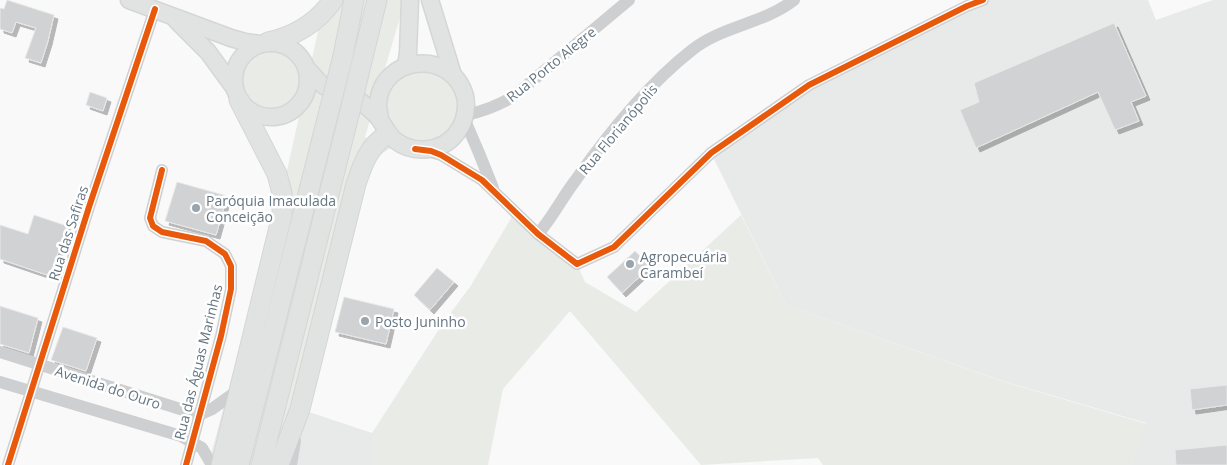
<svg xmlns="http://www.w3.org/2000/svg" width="1227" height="465" viewBox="0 0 1227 465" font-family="'Open Sans',sans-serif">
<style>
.built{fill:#e8e9e9}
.green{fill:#e8ebe6}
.building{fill:#d0d2d3;stroke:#e8e8e8;filter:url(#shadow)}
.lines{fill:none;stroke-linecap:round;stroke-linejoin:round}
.major-casing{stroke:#d5d6d7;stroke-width:19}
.highway-casing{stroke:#d5d6d6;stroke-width:21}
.minor{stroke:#cecfd0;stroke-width:12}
.major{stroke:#e1e2e2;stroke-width:16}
.highway{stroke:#e1e2e2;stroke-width:19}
.highway-bridge-casing{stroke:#d5d6d6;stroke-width:21;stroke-linecap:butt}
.highway-bridge{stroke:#e1e2e2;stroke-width:19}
.cycleway-casing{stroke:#fff;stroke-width:9}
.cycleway{stroke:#e8590c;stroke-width:6}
.poi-dot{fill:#99a4ac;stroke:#fff;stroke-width:2}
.labels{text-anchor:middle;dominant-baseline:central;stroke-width:5;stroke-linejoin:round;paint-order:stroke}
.street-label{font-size:14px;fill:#657683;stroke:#fff}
.poi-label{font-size:14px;fill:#657683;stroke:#fff;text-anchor:start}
</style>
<defs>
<filter id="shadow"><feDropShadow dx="4" dy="4" stdDeviation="0" flood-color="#0004"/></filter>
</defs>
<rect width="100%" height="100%" fill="#f9f9f9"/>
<!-- built -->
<g class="built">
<path d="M983 0H1148L1156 20 1213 0H1227V465H1132L1146 423 1003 381 786 305 711 153 809 85Z"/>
<path d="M300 409 372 433V465H296Z"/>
</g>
<!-- green -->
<g class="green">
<path d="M325 0H405L365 137 394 146 378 156 370 164 300 409 296 465H208L282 193Z"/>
<circle cx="272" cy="79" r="35"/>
<path d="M441 68 464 105 451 137 415 149 382 120 385 85 397 72Z"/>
<path d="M513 215 577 264 585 282 636 312 741 215 786 305 1002 381 1147 424 1132 465H823L818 458 701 465 570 311 503 389 488 465H372V433L443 323 470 287Z"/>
</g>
<!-- building -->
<g class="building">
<path d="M7 0 54 15 48 41 41 63 25 58 36 28 16 22 12 33 0 29V8L4 9Z"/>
<path d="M1114 23 1146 96 1131 102 1139 121 1115 130 1098 92 976 148 960 110 979 102 974 83Z"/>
<path d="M90 92 107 98 103 111 86 105Z"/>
<path d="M177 182 227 196 216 235 165 221Z"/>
<path d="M34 215 67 226 50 276 0 259V225L28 234Z"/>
<path d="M635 251 650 267 622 293 607 277Z"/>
<path d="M437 268 454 282 430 310 414 295Z"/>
<path d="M344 297 394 309 386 344 335 332Z"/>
<path d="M0 306 38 318 29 353 0 344Z"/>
<path d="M63 327 97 338 86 371 51 360Z"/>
<path d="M1227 385V405L1192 410 1190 389Z"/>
<path d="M1227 445V465H1176L1175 450Z"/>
</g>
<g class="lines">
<defs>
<g id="major">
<path d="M129 0 231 38 245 42 260 44"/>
<path d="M430 0 453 75"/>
<path d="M176 20 208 52 235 89"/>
<circle cx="271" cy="80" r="37"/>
<path d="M406 66 408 53 410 0"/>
<path d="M307 69C313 74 319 84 326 87 335 91 347 92 355 97 363 104 374 111 380 120 386 128 388 135 396 141 413 154 441 152 455 135 464 125 468 110 465 96 452 48 380 55 378 105 378 110 380 115 380 120"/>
</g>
<g id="highway">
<path d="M268 42C296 36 317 23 333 0"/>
<path d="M343 56 354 0"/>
<path d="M362 61 377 0"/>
<path d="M221 465 282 215V193L277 174 239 100"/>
<path d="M239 465 329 111"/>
<path d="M261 465 349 115"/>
<path d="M279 465 300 409 356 184C363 163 369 146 388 134"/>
</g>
</defs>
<!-- major casing -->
<use href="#major" class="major-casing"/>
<!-- highway casing -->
<use href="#highway" class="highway-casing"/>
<!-- minor -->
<g class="minor">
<path d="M466 115C484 111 498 106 514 96L629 0"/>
<path d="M464 118 479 153 493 188"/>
<path d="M425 150 441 155 482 180 538 234 577 264 614 247 711 153 809 85 967 6 983 0"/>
<path d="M162 170 150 218 153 226 162 232 206 241 225 254 231 266V289L221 336 186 465"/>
<path d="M538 234C552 218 562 198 575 181 608 134 646 86 692 50 722 26 763 24 794 0"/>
<path d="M0 352 199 415 212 409 240 389"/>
<path d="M0 382 181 436 202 448 212 465"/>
<path d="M8 465 89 207 155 9"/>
<path d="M291 465 295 441"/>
</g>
<!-- major -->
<use href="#major" class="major"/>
<!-- highway -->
<use href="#highway" class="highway"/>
<defs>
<g id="highway-bridge">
<path d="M329 111 343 56"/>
<path d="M349 115 362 61"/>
</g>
</defs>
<!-- highway-bridge casing -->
<use href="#highway-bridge" class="highway-bridge-casing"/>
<!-- highway-bridge -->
<use href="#highway-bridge" class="highway-bridge"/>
<defs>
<g id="cycleway">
<path d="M415 149 431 151 441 155 482 180 538 234 577 264 614 247 711 153 809 85 967 6 983 0"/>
<path d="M162 170 150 218 153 226 162 232 206 241 225 254 231 266V289L221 336 186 465"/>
<path d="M8 465 89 207 155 9"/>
</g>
</defs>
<!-- cycleway casing -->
<use href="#cycleway" class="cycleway-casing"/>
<!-- cycleway -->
<use href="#cycleway" class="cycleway"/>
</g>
<!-- markers -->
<g class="poi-dot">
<circle cx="196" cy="208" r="5"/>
<circle cx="630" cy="264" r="5"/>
<circle cx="365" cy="321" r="5"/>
</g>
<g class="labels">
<!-- street labels -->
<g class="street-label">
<text transform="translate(551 64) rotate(-39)">Rua Porto Alegre</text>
<text transform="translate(618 129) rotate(-50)">Rua Florianópolis</text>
<text transform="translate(68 233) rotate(-72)">Rua das Safiras</text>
<text transform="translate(198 362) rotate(-76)">Rua das Águas Marinhas</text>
<text transform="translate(108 387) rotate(18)">Avenida do Ouro</text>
</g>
<!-- poi labels -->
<g class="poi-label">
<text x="206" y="200">Paróquia Imaculada<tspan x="206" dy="16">Conceição</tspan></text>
<text x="640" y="256">Agropecuária<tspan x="640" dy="16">Carambeí</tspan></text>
<text x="375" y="321">Posto Juninho</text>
</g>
</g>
</svg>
